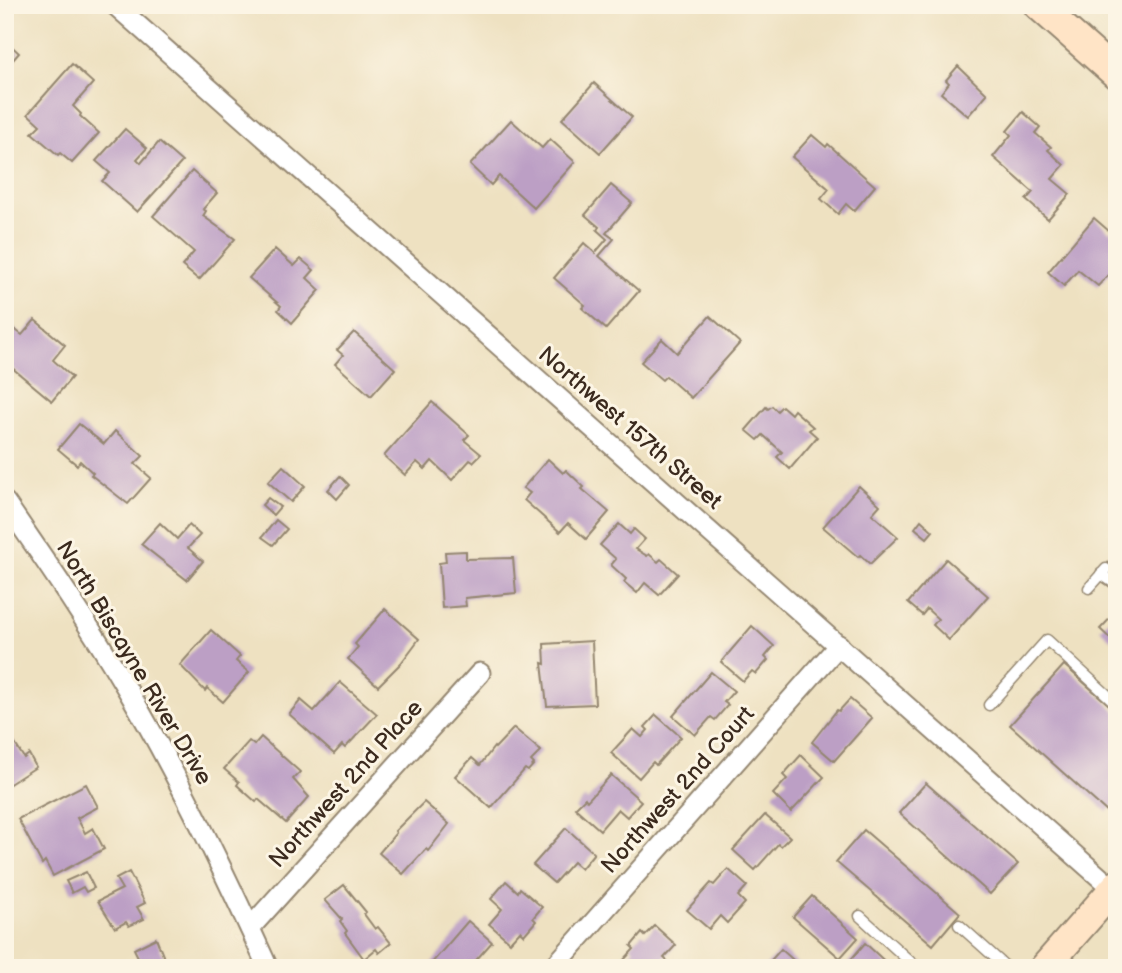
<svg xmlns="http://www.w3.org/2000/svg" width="1122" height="973" viewBox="0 0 1122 973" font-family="'Balsamiq Sans',sans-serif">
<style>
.building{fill:#bc9fc5}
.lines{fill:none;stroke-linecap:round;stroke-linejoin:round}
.lane-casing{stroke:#948670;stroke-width:13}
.street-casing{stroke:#948670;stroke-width:23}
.secondary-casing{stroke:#948670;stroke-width:32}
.lane{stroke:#fff;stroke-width:10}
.street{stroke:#fff;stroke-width:19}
.secondary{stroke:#ffe4c6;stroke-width:28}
.labels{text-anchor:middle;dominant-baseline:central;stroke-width:6;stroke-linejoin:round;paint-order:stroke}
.street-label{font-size:23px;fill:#3b2a1e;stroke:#fcf5e5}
</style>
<rect width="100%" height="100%" fill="#fcf5e5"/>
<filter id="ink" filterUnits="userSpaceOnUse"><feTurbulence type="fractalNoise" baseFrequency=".0143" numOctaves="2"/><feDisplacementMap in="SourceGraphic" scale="14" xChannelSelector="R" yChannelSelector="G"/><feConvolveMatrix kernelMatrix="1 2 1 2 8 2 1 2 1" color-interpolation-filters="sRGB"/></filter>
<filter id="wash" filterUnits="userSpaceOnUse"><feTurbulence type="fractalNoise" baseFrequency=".00686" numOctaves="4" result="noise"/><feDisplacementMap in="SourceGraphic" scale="28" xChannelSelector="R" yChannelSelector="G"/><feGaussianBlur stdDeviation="1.57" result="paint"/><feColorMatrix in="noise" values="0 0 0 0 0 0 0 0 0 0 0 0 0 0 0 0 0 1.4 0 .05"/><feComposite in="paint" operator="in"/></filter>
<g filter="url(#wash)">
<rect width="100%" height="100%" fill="#eee1c1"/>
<g id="blocks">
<!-- building -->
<g class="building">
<path d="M5 7 13 14 5 22Z"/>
<path d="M5 40 19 53 5 69Z"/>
<path d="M72 64 93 83 73 106 81 114 80 116 99 133 72 163 60 153 58 155 32 133 40 125 28 114Z"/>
<path d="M958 66 987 94 968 116 941 93 949 83 946 80Z"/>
<path d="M594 83 632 117 600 153 562 119Z"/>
<path d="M1023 112 1040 127 1035 133 1051 147 1048 150 1064 165 1052 179 1070 194 1048 219 1026 200 1033 192 993 157 1011 135 1007 131Z"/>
<path d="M511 120 542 148 550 139 575 162 534 208 499 176 491 185 470 165Z"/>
<path d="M125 129 147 148 137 159 141 163 159 142 182 162 137 212 102 181 110 173 96 161Z"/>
<path d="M812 135 826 147 828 144 875 186 854 211 846 204 838 214 821 199 829 189 792 157Z"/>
<path d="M192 171 217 193 203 209 206 211 203 216 235 239 199 280 182 266 194 252 153 216Z"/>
<path d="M611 185 632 203 606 233 614 239 599 256 639 291 606 329 582 308 585 305 554 278 584 243 595 253 607 239 597 230 599 227 585 215Z"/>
<path d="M1094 218 1110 232 1113 229 1117 233V279L1110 273 1098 286 1078 270 1064 286 1048 272Z"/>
<path d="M275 249 294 266 301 259 314 270 307 278 320 290 292 323 278 310 281 306 249 278Z"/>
<path d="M710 316 740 343 691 398 666 376 662 380 641 362 662 339 677 353Z"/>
<path d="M35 320 65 345 53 360 72 377 52 401 5 362V338L13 328 22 335Z"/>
<path d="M354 332 395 369 371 396 335 364 343 355 337 350Z"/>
<path d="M432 402 469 435 464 440 481 454 473 462 470 460 452 480 432 461 425 469 417 462 405 475 384 456Z"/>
<path d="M772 406 777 411 782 406 791 414 794 410 813 427 809 430 817 437 790 469 777 457 782 452 763 435 758 440 746 430 766 407 768 409Z"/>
<path d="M79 424 104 444 115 431 143 456 135 464 151 478 128 504 91 475 93 473 80 461 77 465 58 449Z"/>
<path d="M548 459 563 473 566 470 584 487 582 489 609 512 586 539 568 523 560 532 524 500 530 493 523 488Z"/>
<path d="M283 466 305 486 291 502 268 482Z"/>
<path d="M340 476 349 485 337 499 328 490Z"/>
<path d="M859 486 880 505 872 514 898 537 870 564 860 555 858 557 823 527Z"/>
<path d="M268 498 280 507 273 515 262 505Z"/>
<path d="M276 520 287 529 273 545 262 537Z"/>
<path d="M921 520 933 531 927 538 915 528Z"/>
<path d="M160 523 177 539 189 525 200 535 188 548 203 561 187 580 141 544Z"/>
<path d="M619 524 630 534 634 529 645 539 636 549 647 556 649 554 658 562 661 559 678 574 659 595 645 583 637 593 624 582 626 579 611 565 616 559 600 545Z"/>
<path d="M1117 548V570L1108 563Z"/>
<path d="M466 551V559L513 558 516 593 465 598 466 606 442 608 439 563 446 562 445 552Z"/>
<path d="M946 559 988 596 949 640 933 625 938 619 927 609 922 615 908 603Z"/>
<path d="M385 609 419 639 401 663 378 686 348 659 358 647 355 644Z"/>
<path d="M1117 611V645L1100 629Z"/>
<path d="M752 626 774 646 765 657 768 660 756 674 752 671 743 681 721 662Z"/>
<path d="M211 630 240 656 236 661 249 672 223 702 207 688 205 691 180 665Z"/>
<path d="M592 641 595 704 547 706 542 663 545 664 544 644Z"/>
<path d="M1064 665 1117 712V801L1107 812 1010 725Z"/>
<path d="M711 672 734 691 724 702 728 705 715 720 711 717 695 735 673 716Z"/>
<path d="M340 682 377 714 345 748 342 745 334 754 289 714 301 700 314 711Z"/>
<path d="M850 699 872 718 834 761 812 742 837 710 839 711Z"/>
<path d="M656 715 681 737 656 765 653 762 639 778 611 753 633 729 642 737 648 730 645 727Z"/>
<path d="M5 728 24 758 29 754 36 767 5 787Z"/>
<path d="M514 728 541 751 531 761 534 764 528 771 525 769 491 808 455 776 472 758 480 765 494 747 495 748Z"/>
<path d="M261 737 300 772 293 779 309 797 286 823 258 799 256 802 237 785 239 782 224 769 249 741 254 745Z"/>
<path d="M801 755 824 777 791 812 773 794 787 779 783 775Z"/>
<path d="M611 775 641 801 627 817 618 809 600 830 575 808 585 798 587 801Z"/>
<path d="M926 783 1018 864 990 894 899 813Z"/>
<path d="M86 784 98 807 77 818 85 833 93 828 104 849 53 876 45 861 42 864 18 819Z"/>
<path d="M424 802 449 824 428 851 426 849 403 874 379 853 396 833 395 831Z"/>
<path d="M765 815 790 837 781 846 778 844 755 870 733 850Z"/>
<path d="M566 828 594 853 581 869 573 862 554 883 533 865Z"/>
<path d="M864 830 960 913 933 945 836 862Z"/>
<path d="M728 869 747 886 738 896 745 903 727 923 720 916 709 929 687 910 711 883 714 885Z"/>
<path d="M86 872 94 888 86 892 83 887 72 893 66 881Z"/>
<path d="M129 872 145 903 137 907 144 919 129 926 126 922 115 928 98 901 122 889 116 879Z"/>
<path d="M506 881 518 892 520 888 542 907 533 918 536 921 524 935 520 931 510 942 489 924 502 909 491 899Z"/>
<path d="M344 885 366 912 364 914 375 929 378 927 391 943 379 953 376 949 364 959 345 933 347 931 340 921 342 919 325 900Z"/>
<path d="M812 896 858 938 840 958 793 917Z"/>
<path d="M468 921 492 942 469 968H434L430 965Z"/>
<path d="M655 926 676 945 664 958 675 968H629L622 962 634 949 631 946 642 933 645 936Z"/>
<path d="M156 938 168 968H128L127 966 139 959 134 949Z"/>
<path d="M865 943 892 968H853L848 963Z"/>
<path d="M781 949 802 968H764Z"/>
</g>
</g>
</g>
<g filter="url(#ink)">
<use href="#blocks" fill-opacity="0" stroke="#948670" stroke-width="2"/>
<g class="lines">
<defs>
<g id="lane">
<path d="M1101 574 1117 585"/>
<path d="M1089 588 1106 569"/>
<path d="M989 705 1047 640 1117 704"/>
<path d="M860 916 917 968"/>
<path d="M959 925 1007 968"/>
</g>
<g id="street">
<path d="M115 5 1113 889"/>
<path d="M5 502C47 563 89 624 127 689 180 779 225 873 268 968"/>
<path d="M250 928 480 673"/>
<path d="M553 968 839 645"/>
</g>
<g id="secondary">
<path d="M1038 5 1117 75"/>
<path d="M1044 968 1117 885"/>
</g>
</defs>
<!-- lane casing -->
<use href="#lane" class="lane-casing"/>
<!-- street casing -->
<use href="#street" class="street-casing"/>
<!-- secondary casing -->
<use href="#secondary" class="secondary-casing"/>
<!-- lane -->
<use href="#lane" class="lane"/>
<!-- street -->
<use href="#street" class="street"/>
<!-- secondary -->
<use href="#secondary" class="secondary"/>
</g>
</g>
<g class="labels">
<!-- street labels -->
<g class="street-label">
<text transform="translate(630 428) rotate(41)">Northwest 157th Street</text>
<text transform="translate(134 663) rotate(59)">North Biscayne River Drive</text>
<text transform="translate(346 784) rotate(-48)">Northwest 2nd Place</text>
<text transform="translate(678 790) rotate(-48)">Northwest 2nd Court</text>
</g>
</g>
<!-- margin -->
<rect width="1122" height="973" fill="none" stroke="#fcf5e5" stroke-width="28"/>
</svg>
